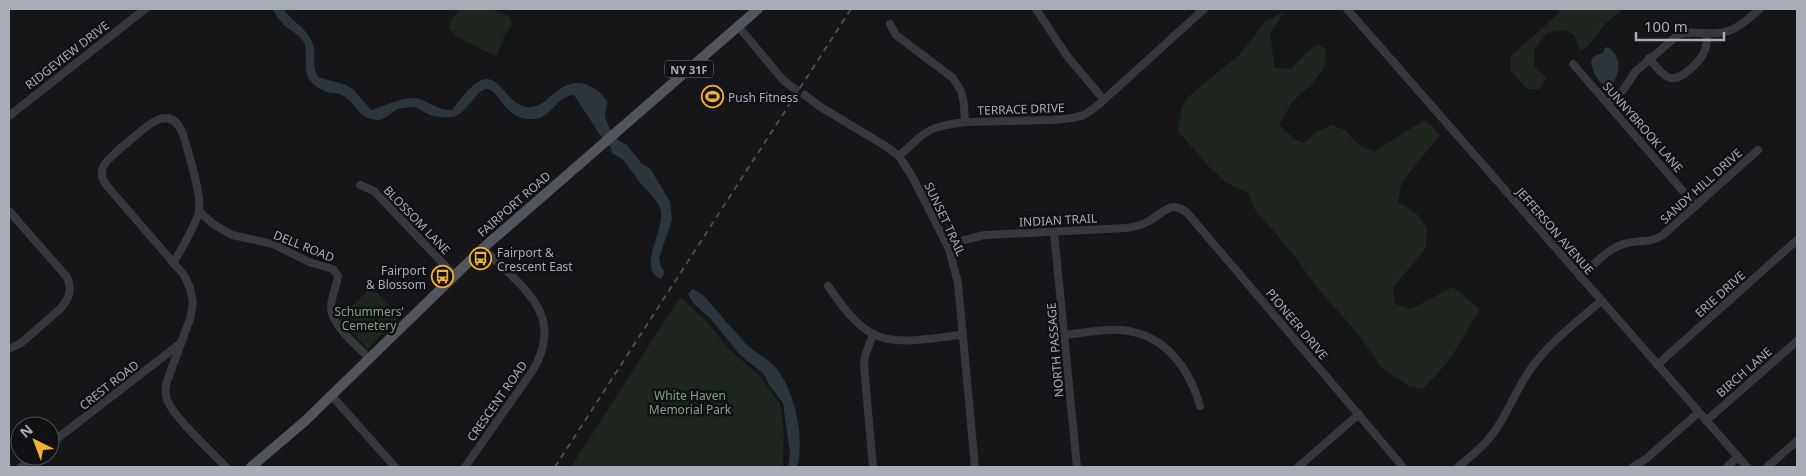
<svg xmlns="http://www.w3.org/2000/svg" width="1806" height="476" viewBox="0 0 1806 476" font-family="'Noto Sans',sans-serif">
<style>
.green{fill:#1e261f}
.water{fill:#2c353c}
.lines{fill:none;stroke-linecap:round;stroke-linejoin:round}
.minor-tunnel{stroke:#333438;stroke-width:8;stroke-dasharray:8 4;stroke-linecap:butt}
.minor{stroke:#37383d;stroke-width:8}
.major{stroke:#53555c;stroke-width:10}
.rail{stroke:#4a4c52;stroke-width:2;stroke-dasharray:6 5;stroke-linecap:butt}
.labels{text-anchor:middle;dominant-baseline:central;stroke-width:5;stroke-linejoin:round;paint-order:stroke}
.shield{fill:#111113;stroke:#7b7e86;stroke-width:1}
.shield-label{font-size:11px;font-weight:bold;fill:#a8adb8}
.street-label{font-size:12px;fill:#a8adb8;stroke:#111113}
.poi-label{font-size:12px;fill:#a8adb8;stroke:#111113;text-anchor:start}
.park-label{font-size:12px;fill:#7fa381;stroke:#111113}
</style>
<rect width="100%" height="100%" fill="#161618"/>
<!-- green -->
<g class="green">
<path d="M461 9H492L496 12 509 16 512 24 505 35 496 57 458 37 449 28 452 18Z"/>
<path d="M1558 9H1623L1606 23 1588 46 1580 51 1574 35 1564 30 1547 33 1535 49 1534 66 1547 78 1540 89H1527L1511 71 1510 57 1559 13Z"/>
<path d="M1285 11 1270 34 1275 68 1291 69 1307 52 1318 44 1326 50 1324 68 1311 85 1292 102 1279 125 1296 140 1304 143 1318 131 1332 125 1345 130 1359 145 1374 152 1424 120 1431 125 1440 135 1402 182 1398 202 1417 214 1427 228 1426 248 1393 287 1395 304 1411 309 1453 287 1480 309C1461 340 1450 365 1422 389L1409 386 1381 367 1359 335 1319 290 1297 260 1273 230 1256 212 1248 193 1227 183 1210 168 1178 131 1182 107 1188 97 1241 53 1265 22Z"/>
<path d="M371 287 400 316 368 349 339 320Z"/>
<path d="M680 297 707 322 731 351 759 375 780 404 784 433 783 467H571Z"/>
</g>
<!-- water -->
<g class="water">
<path d="M273 9H283C291 21 307 28 312 42 318 56 310 64 318 77L346 85 353 89 371 110C385 106 399 98 414 98 427 99 437 111 452 110 458 102 472 83 482 80 501 72 509 111 532 107 545 105 551 94 561 88 579 77 596 86 607 101L605 116 609 127 619 141 626 144 642 164 650 168 670 202 672 220 659 258 661 267 665 272 661 279C635 268 667 229 660 208 657 199 647 191 641 184 635 177 631 169 625 162 622 158 617 156 612 153L611 148 600 135 574 95C558 96 554 112 540 118 537 119 532 119 529 119 504 118 499 90 487 89 478 88 466 115 452 117 444 118 433 117 426 113 421 111 419 107 413 107 408 107 402 108 398 109 391 112 385 120 378 120 359 120 356 103 342 95 337 92 333 94 327 92 322 91 312 84 309 79 303 70 308 56 305 45 303 36 290 31 284 25 279 20 276 15 273 9Z"/>
<path d="M1608 47C1623 58 1620 73 1611 87 1598 85 1593 73 1591 61L1594 56 1603 53 1605 48Z"/>
<path d="M692 289 699 292 705 297C719 313 732 329 746 344 755 353 768 358 776 368 795 391 805 439 797 467H788L790 454 783 403 770 386 763 373 740 355 710 318 693 303 688 294Z"/>
</g>
<g class="lines">
<!-- minor-tunnel -->
<path class="minor-tunnel" d="M792 87 805 95"/>
<!-- minor -->
<g class="minor">
<path d="M1036 9 1067 56 1104 100"/>
<path d="M1347 9 1747 467"/>
<path d="M890 24 896 35 953 78 961 91 964 104 965 122"/>
<path d="M738 26 783 80 792 87"/>
<path d="M1649 58C1655 65 1661 75 1670 78 1681 81 1702 60 1705 50 1707 44 1707 39 1707 33"/>
<path d="M1573 64 1695 205"/>
<path d="M805 95 819 106 887 147 899 156 913 178 949 249 958 283 975 467"/>
<path d="M1608 104 1624 89 1635 72 1678 35C1687 31 1695 33 1705 33 1732 35 1741 25 1760 9"/>
<path d="M9 116 145 9"/>
<path d="M899 156 921 136 932 129 946 125 965 122 1053 120 1072 118 1084 115 1097 106 1204 9"/>
<path d="M360 185 374 191 455 276"/>
<path d="M9 211 67 277C73 290 69 299 60 309L21 343 9 349"/>
<path d="M199 211 213 224 232 235 273 244 309 262 333 269 338 276C337 286 331 296 331 307 331 325 357 346 370 359"/>
<path d="M1054 232 1077 467"/>
<path d="M949 249 964 240 985 235 1126 228C1134 227 1142 225 1149 221 1166 211 1173 198 1190 216L1403 467"/>
<path d="M173 263C179 254 198 220 199 211 202 194 188 152 183 134 171 104 150 123 134 137 125 144 116 152 108 160 100 168 100 177 107 186L184 275 190 288 193 303 190 319 167 381C165 388 165 394 167 400 175 419 211 451 226 467"/>
<path d="M1580 277C1592 267 1606 250 1621 245 1635 239 1650 244 1663 235L1758 150"/>
<path d="M828 286C840 303 854 324 873 334 899 347 935 337 962 335"/>
<path d="M1065 335C1079 333 1093 331 1107 330 1158 327 1187 361 1200 406"/>
<path d="M1657 365 1797 240"/>
<path d="M332 396 395 467"/>
<path d="M1706 421 1797 341"/>
<path d="M50 444 181 343"/>
<path d="M21 467 35 456"/>
<path d="M465 467 533 370C567 312 519 286 483 248"/>
<path d="M873 467 864 366 865 356 873 334"/>
<path d="M1298 467 1359 414"/>
<path d="M1458 467C1470 457 1482 448 1491 436 1508 415 1516 388 1532 367 1551 341 1577 322 1601 301"/>
<path d="M1633 467 1646 459 1699 412"/>
<path d="M1727 467 1738 457"/>
<path d="M1767 467 1797 441"/>
</g>
<!-- major -->
<path class="major" d="M251 467 304 422 483 248 758 9"/>
<!-- rail -->
<path class="rail" d="M555 467 851 9"/>
</g>
<!-- icons -->
<defs>
<symbol id="stadium-ring" viewBox="-11 -11 22 22"><circle r="9.5" fill="#111113" stroke="#f2b134" stroke-width="1.5"/><path d="M0-5a6.5 5 0 1 0 0 10a6.5 5 0 1 0 0-10ZM-3.5-1.8h7v3.6h-7Z" fill="#f2b134"/></symbol>
<symbol id="bus-ring" viewBox="-11 -11 22 22"><circle r="9.5" fill="#111113" stroke="#f2b134" stroke-width="1.5"/><path d="M-5-6H5V4H4V6H2V4H-2V6H-4V4H-5ZM-3.5-4V0h7V-4ZM-3.5 1.2v1.5H-2V1.2ZM2 1.2v1.5H3.5V1.2Z" fill="#f2b134"/></symbol>
</defs>
<g fill-rule="evenodd">
<use href="#stadium-ring" x="700" y="84" width="25" height="25"/>
<use href="#bus-ring" x="468" y="246" width="25" height="25"/>
<use href="#bus-ring" x="430" y="264" width="25" height="25"/>
</g>
<g class="labels">
<!-- shield labels -->
<rect class="shield" x="665" y="60.5" width="48" height="17" rx="4"/>
<g class="shield-label">
<text x="689" y="69">NY 31F</text>
</g>
<!-- street labels -->
<g class="street-label">
<text transform="translate(67 55) rotate(-38)">RIDGEVIEW DRIVE</text>
<text transform="translate(1021 109) rotate(-2)">TERRACE DRIVE</text>
<text transform="translate(1643 127) rotate(49)">SUNNYBROOK LANE</text>
<text transform="translate(1701 186) rotate(-42)">SANDY HILL DRIVE</text>
<text transform="translate(514 204) rotate(-41)">FAIRPORT ROAD</text>
<text transform="translate(945 219) rotate(65)">SUNSET TRAIL</text>
<text transform="translate(417 220) rotate(46)">BLOSSOM LANE</text>
<text transform="translate(1058 220) rotate(-3)">INDIAN TRAIL</text>
<text transform="translate(1555 231) rotate(49)">JEFFERSON AVENUE</text>
<text transform="translate(304 246) rotate(22)">DELL ROAD</text>
<text transform="translate(1720 294) rotate(-42)">ERIE DRIVE</text>
<text transform="translate(1297 324) rotate(50)">PIONEER DRIVE</text>
<text transform="translate(1055 350) rotate(-95)">NORTH PASSAGE</text>
<text transform="translate(1744 372) rotate(-41)">BIRCH LANE</text>
<text transform="translate(109 385) rotate(-38)">CREST ROAD</text>
<text transform="translate(497 401) rotate(-55)">CRESCENT ROAD</text>
</g>
<!-- poi labels -->
<g class="poi-label">
<text x="728" y="97">Push Fitness</text>
<text x="497" y="252">Fairport &amp;<tspan x="497" dy="14">Crescent East</tspan></text>
<text x="426" y="270" text-anchor="end">Fairport<tspan x="426" dy="14">&amp; Blossom</tspan></text>
</g>
<!-- park labels -->
<g class="park-label">
<text x="369" y="311">Schummers’<tspan x="369" dy="14">Cemetery</tspan></text>
<text x="690" y="395">White Haven<tspan x="690" dy="14">Memorial Park</tspan></text>
</g>
</g>
<!-- border -->
<rect width="1806" height="476" fill="none" stroke="#a8adb8" stroke-width="20"/>
<!-- north arrow -->
<g transform="translate(35 441) rotate(318)"><circle r="24" fill="#111113" stroke="#4d4f55"/>
<path d="M0-4L9 19L0 12L-9 19Z" fill="#f2b134"/>
<text y="-8" font-size="14" font-weight="bold" text-anchor="middle" fill="#a8adb8">N</text>
</g>
<!-- scale -->
<path d="M1636 32v8h88v-8" fill="none" stroke="#a8adb8" stroke-width="2.5"/>
<text x="1644" y="32" font-size="15" fill="#a8adb8" stroke="#111113" stroke-width="4" paint-order="stroke">100 m</text>
</svg>
